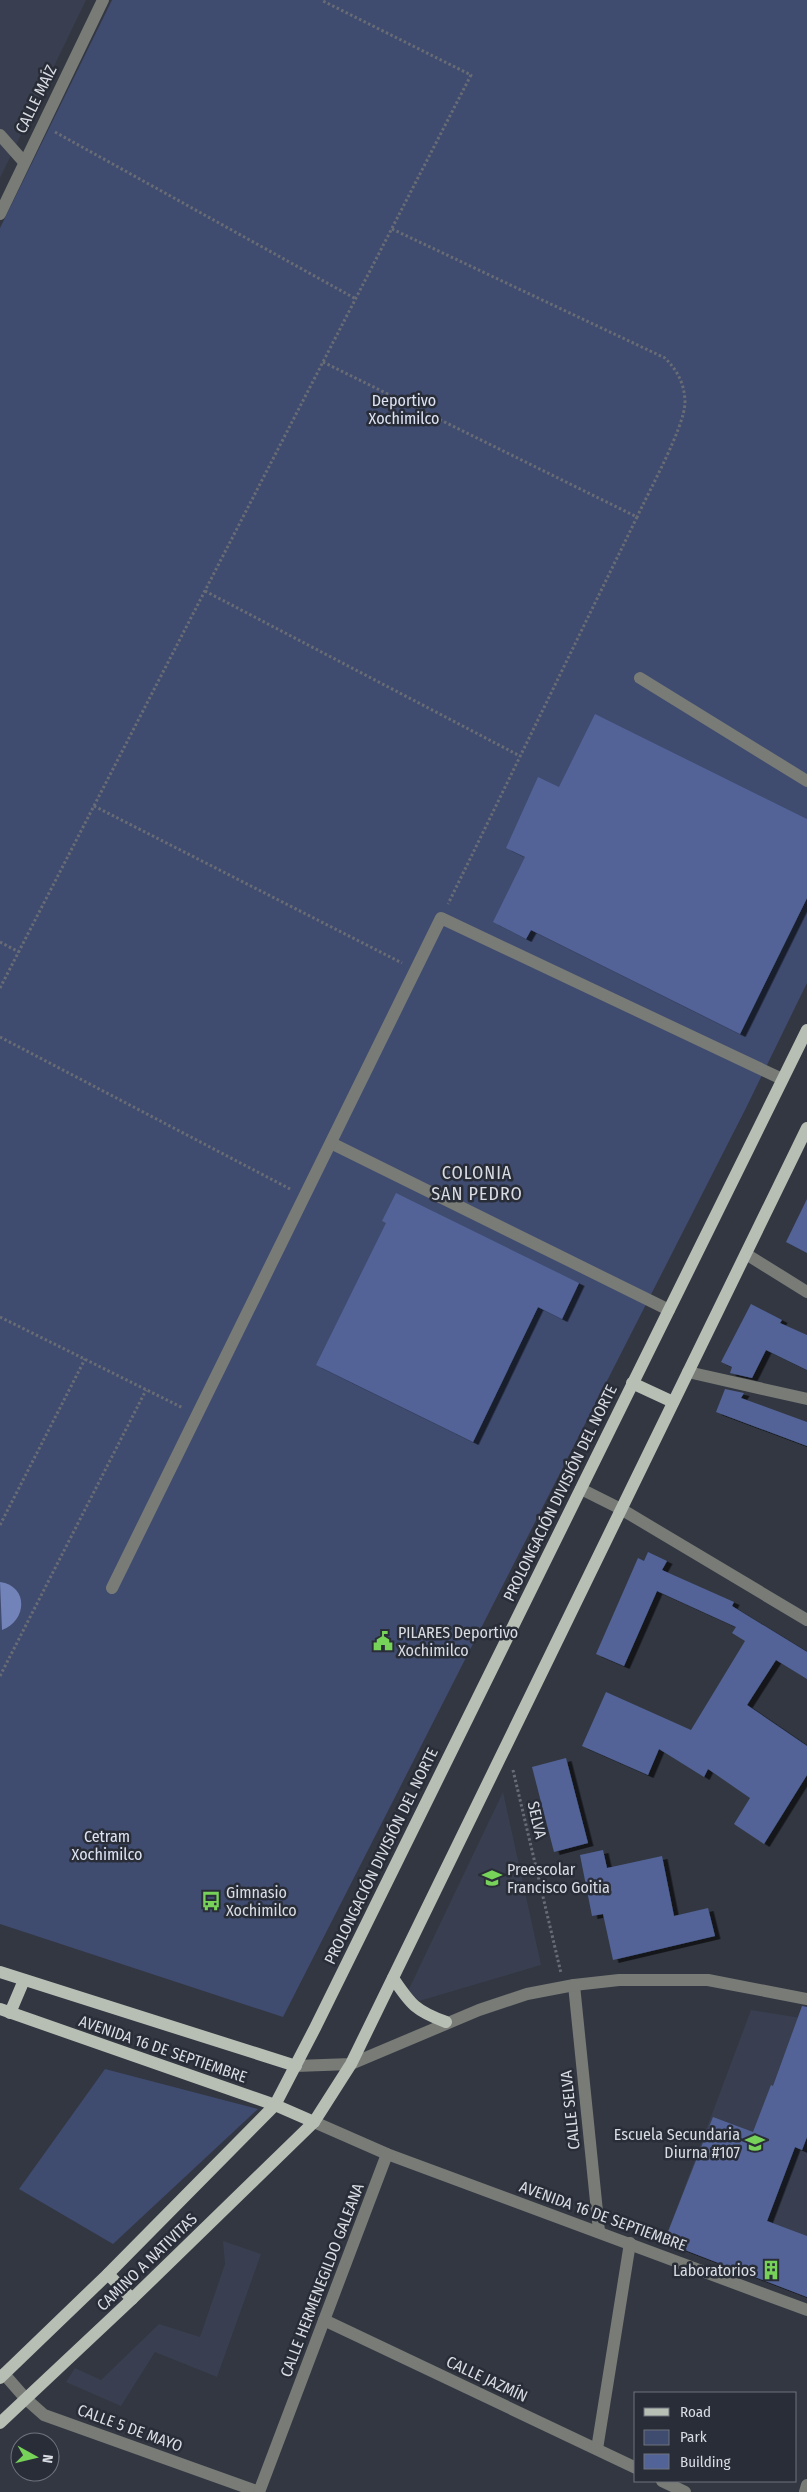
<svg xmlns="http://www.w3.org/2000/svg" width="807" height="2492" viewBox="0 0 807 2492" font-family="'Fira Sans Condensed',sans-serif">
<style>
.built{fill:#393f50}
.green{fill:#3f4b6f}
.water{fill:#7183b9}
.building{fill:#526397;filter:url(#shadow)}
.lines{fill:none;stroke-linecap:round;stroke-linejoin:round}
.path{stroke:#686c75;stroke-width:3;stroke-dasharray:2.5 2.5;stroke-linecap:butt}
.minor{stroke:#787b76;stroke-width:12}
.major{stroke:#b7bfb5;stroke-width:12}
.labels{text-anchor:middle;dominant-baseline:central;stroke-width:5;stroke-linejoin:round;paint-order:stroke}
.street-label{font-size:16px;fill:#d9dce3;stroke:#292d37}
.park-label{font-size:16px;fill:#dde3f3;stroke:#292d37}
.poi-label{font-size:16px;fill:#d9dce3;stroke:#292d37;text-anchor:start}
.neighbourhood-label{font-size:18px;letter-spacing:1px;fill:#d9dce3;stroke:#292d37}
</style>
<defs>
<filter id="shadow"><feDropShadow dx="5.5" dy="3" stdDeviation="0" flood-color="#0009"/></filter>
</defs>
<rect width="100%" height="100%" fill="#333742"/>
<!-- built -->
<g class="built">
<path d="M0 0H86L0 178Z"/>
<path d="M503 1792 541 1965 419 2001 408 1991Z"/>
<path d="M751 2010 807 2019V2297L664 2242Z"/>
<path d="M223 2241 261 2254 217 2377 155 2352 121 2406 66 2382 75 2368 101 2380 159 2324 200 2337 225 2264Z"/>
</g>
<!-- green -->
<g class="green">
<path d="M112 0H807V983L746 1108 283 2017 0 1924V228Z"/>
<path d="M105 2069 258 2109 113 2244 19 2189Z"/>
</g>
<!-- water -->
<path class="water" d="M0 1582C29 1586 27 1621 2 1630Z"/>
<!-- building -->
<g class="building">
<path d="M595 714 807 819V898L740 1034 531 930 526 939 493 922 525 857 506 848 538 777 559 787Z"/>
<path d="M396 1193 579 1283 562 1319 538 1307 473 1442 316 1365 386 1223 382 1221Z"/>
<path d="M807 1199V1253L786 1242Z"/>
<path d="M751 1304 782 1320 780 1323 807 1335V1370L766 1350 752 1378 730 1373 732 1367 721 1362Z"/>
<path d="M725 1389 744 1393 741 1398 807 1422V1446L716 1412Z"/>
<path d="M648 1552 667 1561 662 1570 734 1602 732 1606 807 1652V1679L776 1660 747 1705 807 1746V1775L764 1844 734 1824 750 1798 708 1769 704 1777 659 1749 648 1775 582 1746 606 1692 691 1730 745 1641 732 1633 736 1627 657 1591 624 1666 596 1654 638 1558 644 1561Z"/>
<path d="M566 1758 588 1843 554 1852 532 1767Z"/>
<path d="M603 1850 607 1868 662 1856 674 1916 708 1908 715 1936 613 1960 603 1914 592 1916 580 1855Z"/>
<path d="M802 2006 807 2007V2137L802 2150 795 2147 767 2221 807 2236V2297L664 2242 713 2117 753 2132 771 2085 773 2086Z"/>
</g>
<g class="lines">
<!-- path -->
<g class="path">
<path d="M55 132 356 299"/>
<path d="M392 229 665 358C677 370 685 384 685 403 684 428 649 491 637 517"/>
<path d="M323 362 637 517 448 904"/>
<path d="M205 591 520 756"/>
<path d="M94 806 402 963"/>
<path d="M0 942 19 952"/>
<path d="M0 988 471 75 321 0"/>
<path d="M0 1037 292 1190"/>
<path d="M0 1317 183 1408"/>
<path d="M0 1525 85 1359"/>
<path d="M0 1676 146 1390"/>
<path d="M513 1770 561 1973"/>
</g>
<!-- minor -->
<g class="minor">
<path d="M0 135 24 162"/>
<path d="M0 214 103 0"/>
<path d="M640 678 807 781"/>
<path d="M331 1143 669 1310"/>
<path d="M746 1254 807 1292"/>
<path d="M688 1372 807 1399"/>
<path d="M581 1489 621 1509 807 1620"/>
<path d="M112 1588 441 918 782 1079"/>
<path d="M574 1985 599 2231"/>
<path d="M296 2066 351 2064 479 2010 527 1994 574 1985 619 1980H708L807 1999"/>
<path d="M314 2122 387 2154 807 2310"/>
<path d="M324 2320 636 2468"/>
<path d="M4 2374 26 2399 44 2415 259 2492"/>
<path d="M597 2449 630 2243"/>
<path d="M662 2481 685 2492"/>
<path d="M259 2492 387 2154"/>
<path d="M805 2492 807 2485"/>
</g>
<!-- major -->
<g class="major">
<path d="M632 1383 673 1402"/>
<path d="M0 1972 296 2066"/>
<path d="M393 1978C411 2005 416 2011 446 2022"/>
<path d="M0 2009 275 2105 314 2122"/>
<path d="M10 2013 24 1980"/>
<path d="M108 2274 132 2299"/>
<path d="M0 2378 108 2274 275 2105 315 2028 807 1030"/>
<path d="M0 2423 132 2299 314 2122 351 2064 807 1128"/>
</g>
</g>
<!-- icons -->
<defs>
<symbol id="civic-bare" viewBox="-9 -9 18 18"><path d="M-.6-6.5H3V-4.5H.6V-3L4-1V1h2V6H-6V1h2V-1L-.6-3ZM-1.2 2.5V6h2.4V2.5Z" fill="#77d259" stroke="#292d37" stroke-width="2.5" paint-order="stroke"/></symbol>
<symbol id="school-bare" viewBox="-9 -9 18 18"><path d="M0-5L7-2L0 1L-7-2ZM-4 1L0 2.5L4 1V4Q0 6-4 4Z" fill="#77d259" stroke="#292d37" stroke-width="2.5" paint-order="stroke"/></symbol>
<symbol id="bus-bare" viewBox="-9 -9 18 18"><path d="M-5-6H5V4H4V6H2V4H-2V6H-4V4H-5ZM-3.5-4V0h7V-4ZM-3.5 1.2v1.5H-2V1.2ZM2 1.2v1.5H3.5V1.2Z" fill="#77d259" stroke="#292d37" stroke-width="2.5" paint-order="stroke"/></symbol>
<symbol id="building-bare" viewBox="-9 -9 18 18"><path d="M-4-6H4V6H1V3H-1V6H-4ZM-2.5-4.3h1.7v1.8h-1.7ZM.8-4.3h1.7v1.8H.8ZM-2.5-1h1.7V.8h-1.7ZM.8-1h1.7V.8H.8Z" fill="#77d259" stroke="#292d37" stroke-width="2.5" paint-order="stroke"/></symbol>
</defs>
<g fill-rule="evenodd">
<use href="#civic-bare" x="369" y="1627" width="28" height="28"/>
<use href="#school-bare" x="478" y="1864" width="28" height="28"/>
<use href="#bus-bare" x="197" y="1887" width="28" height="28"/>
<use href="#school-bare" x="741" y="2129" width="28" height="28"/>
<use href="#building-bare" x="757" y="2256" width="28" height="28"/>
</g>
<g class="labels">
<!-- street labels -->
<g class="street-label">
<text transform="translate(36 99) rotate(-64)">CALLE MAÍZ</text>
<text transform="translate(560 1493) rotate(-64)">PROLONGACIÓN DIVISIÓN DEL NORTE</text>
<text transform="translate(537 1820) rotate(77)">SELVA</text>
<text transform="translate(381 1856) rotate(-64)">PROLONGACIÓN DIVISIÓN DEL NORTE</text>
<text transform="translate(163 2049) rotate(19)">AVENIDA 16 DE SEPTIEMBRE</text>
<text transform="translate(570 2110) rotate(-96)">CALLE SELVA</text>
<text transform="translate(603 2216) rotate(20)">AVENIDA 16 DE SEPTIEMBRE</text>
<text transform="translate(147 2262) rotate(-44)">CAMINO A NATIVITAS</text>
<text transform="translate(322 2280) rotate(-69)">CALLE HERMENEGILDO GALEANA</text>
<text transform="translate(487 2379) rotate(25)">CALLE JAZMÍN</text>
<text transform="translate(130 2428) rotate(20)">CALLE 5 DE MAYO</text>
</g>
<!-- park labels -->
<g class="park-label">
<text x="404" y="400">Deportivo<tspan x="404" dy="18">Xochimilco</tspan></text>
<text x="107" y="1836">Cetram<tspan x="107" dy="18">Xochimilco</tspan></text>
</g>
<!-- poi labels -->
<g class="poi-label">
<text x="398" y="1632">PILARES Deportivo<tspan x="398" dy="18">Xochimilco</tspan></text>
<text x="507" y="1869">Preescolar<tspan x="507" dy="18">Francisco Goitia</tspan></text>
<text x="226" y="1892">Gimnasio<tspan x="226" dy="18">Xochimilco</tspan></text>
<text x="740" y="2134" text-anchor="end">Escuela Secundaria<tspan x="740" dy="18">Diurna #107</tspan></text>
<text x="756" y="2270" text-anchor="end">Laboratorios</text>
</g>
<!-- neighbourhood labels -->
<g class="neighbourhood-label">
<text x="477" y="1173">COLONIA<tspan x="477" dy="21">SAN PEDRO</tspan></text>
</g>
</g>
<!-- legend -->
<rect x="634" y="2392" width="162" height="90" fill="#292d37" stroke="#6f737c"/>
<rect x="644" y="2408" width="25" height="8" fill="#b7bfb5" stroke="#6f737c"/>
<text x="680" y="2417" font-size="15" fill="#d9dce3">Road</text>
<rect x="644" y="2430" width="25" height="15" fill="#3f4b6f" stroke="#6f737c"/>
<text x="680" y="2442" font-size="15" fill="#d9dce3">Park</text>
<rect x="644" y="2454" width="25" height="15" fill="#526397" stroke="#6f737c"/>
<text x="680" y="2467" font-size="15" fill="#d9dce3">Building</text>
<!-- north arrow -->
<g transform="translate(35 2457) rotate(98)"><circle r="24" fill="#292d37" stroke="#6f737c"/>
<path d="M0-4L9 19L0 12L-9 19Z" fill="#77d259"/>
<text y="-8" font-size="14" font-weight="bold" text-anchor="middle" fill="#d9dce3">N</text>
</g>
</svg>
